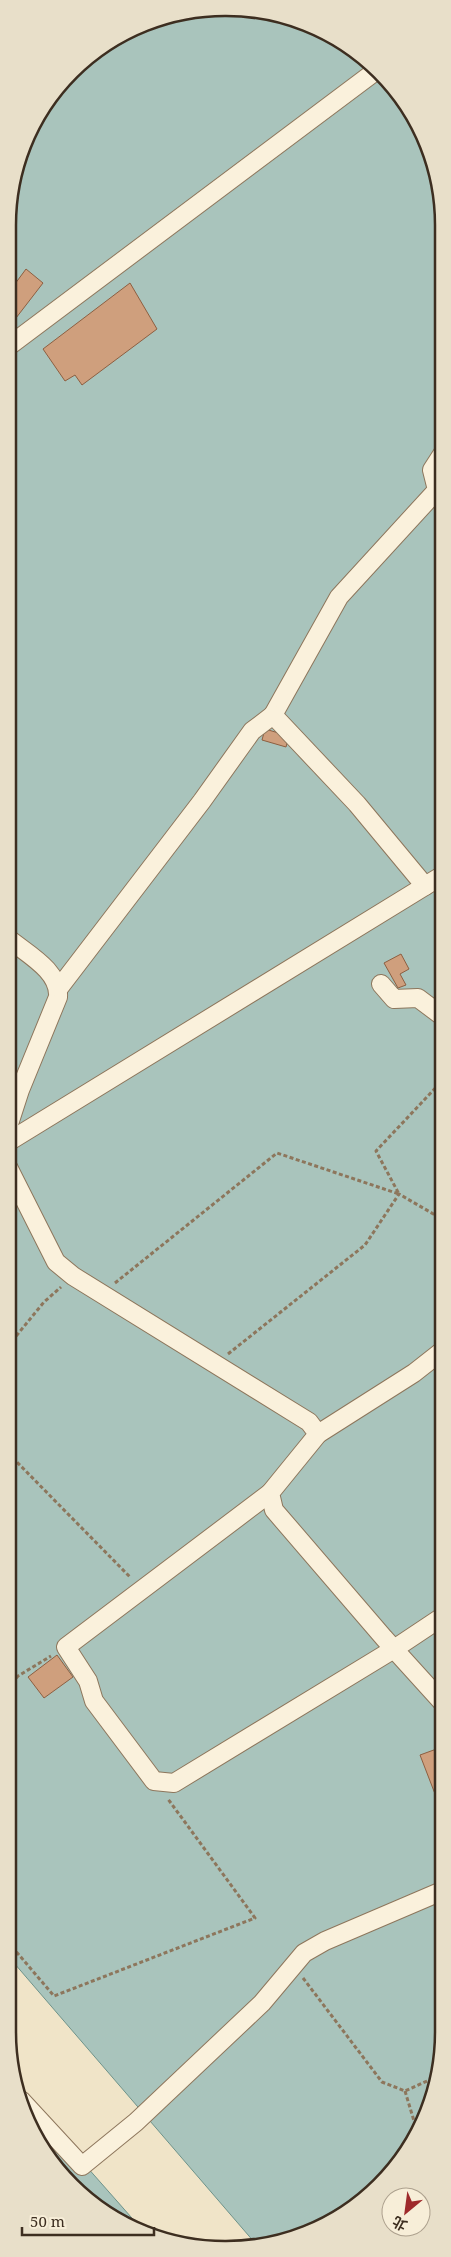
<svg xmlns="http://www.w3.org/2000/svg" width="451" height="2257" viewBox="0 0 451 2257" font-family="'Noto Serif','Noto Sans TC',serif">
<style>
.water{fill:#a9c4bc;stroke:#6f938a}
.building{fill:#cf9f7d;stroke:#8d5f41}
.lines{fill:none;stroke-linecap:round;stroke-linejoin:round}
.minor-casing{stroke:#8d765c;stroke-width:20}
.path{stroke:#8d765c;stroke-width:3;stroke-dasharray:4 2.5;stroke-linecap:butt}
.minor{stroke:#faf1dc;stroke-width:18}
.rim{fill:none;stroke:#3d2e20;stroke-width:2.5}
</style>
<rect width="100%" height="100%" fill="#f0e4c8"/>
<!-- water -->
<g class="water">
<path d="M254 9 322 30 380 72 427 142 443 211 442 2060 414 2140 369 2196 295 2238 255 2243 8 1956 9 197 37 117 93 53 169 15Z"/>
<path d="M19 2090 146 2234 71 2185 24 2115Z"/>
</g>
<!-- building -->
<g class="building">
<path d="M26 269 43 283 16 318 9 312V292Z"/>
<path d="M130 283 157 329 82 385 75 375 65 381 43 349Z"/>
<path d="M265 729 289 736 286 747 262 740Z"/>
<path d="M401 954 409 969 400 974 406 985 398 988 384 963Z"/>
<path d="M8 1198 14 1202 8 1211Z"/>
<path d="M57 1655 73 1677 44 1698 28 1677Z"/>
<path d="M442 1747V1812L420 1755Z"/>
</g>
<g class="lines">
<defs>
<g id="minor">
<path d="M9 346 377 70"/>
<path d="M443 495 437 490 432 470 443 453"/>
<path d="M273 715 339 597 437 490"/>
<path d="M425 886 443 875"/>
<path d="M381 984 394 999 418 998 442 1016"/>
<path d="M8 1127 20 1090 58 997C60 971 27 954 9 939"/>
<path d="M8 1142 425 886 357 804 273 715 252 731 202 801 59 988"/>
<path d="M8 1167 56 1262 73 1276 309 1422 318 1434 270 1493 274 1510 384 1638 442 1702"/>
<path d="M318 1434 414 1373 442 1351"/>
<path d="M270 1493 66 1647 88 1681 94 1701 154 1781 174 1783 394 1649 442 1617"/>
<path d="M21 2100 82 2166 136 2122 262 2003 304 1953 325 1941 442 1891"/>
</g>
</defs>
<!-- minor casing -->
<use href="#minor" class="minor-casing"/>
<!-- path -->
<g class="path">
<path d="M115 1283 277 1153 399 1194 376 1151 442 1081"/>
<path d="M8 1346 44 1302 61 1287"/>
<path d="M228 1354 365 1245 399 1194 442 1219"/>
<path d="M8 1453 130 1577"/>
<path d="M8 1688 18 1676 51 1656"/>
<path d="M8 1942 54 1996 255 1918 168 1799"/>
<path d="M303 1978 382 2082 405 2091 436 2077"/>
<path d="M405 2091 414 2121 419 2125"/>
</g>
<!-- minor -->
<use href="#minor" class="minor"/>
</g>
<!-- crop -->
<path d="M0 0H451V2257H0ZM225 16H226A209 209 0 0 1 435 225V2032A209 209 0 0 1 226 2241H225A209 209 0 0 1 16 2032V225A209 209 0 0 1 225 16Z" fill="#e8dfc9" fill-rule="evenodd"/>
<path class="rim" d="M225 16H226A209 209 0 0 1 435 225V2032A209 209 0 0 1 226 2241H225A209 209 0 0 1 16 2032V225A209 209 0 0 1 225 16Z"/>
<!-- north arrow -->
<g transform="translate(406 2212) rotate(209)"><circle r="24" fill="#f7eed8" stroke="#ada18e"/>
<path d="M0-4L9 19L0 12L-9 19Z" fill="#9e2a2b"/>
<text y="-8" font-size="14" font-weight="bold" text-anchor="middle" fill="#3d2e20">北</text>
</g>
<!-- scale -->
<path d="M22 2227v8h132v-8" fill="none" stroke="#3d2e20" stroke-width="2.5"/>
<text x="30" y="2227" font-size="15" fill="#3d2e20" stroke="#f7eed8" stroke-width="4" paint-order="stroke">50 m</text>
</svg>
